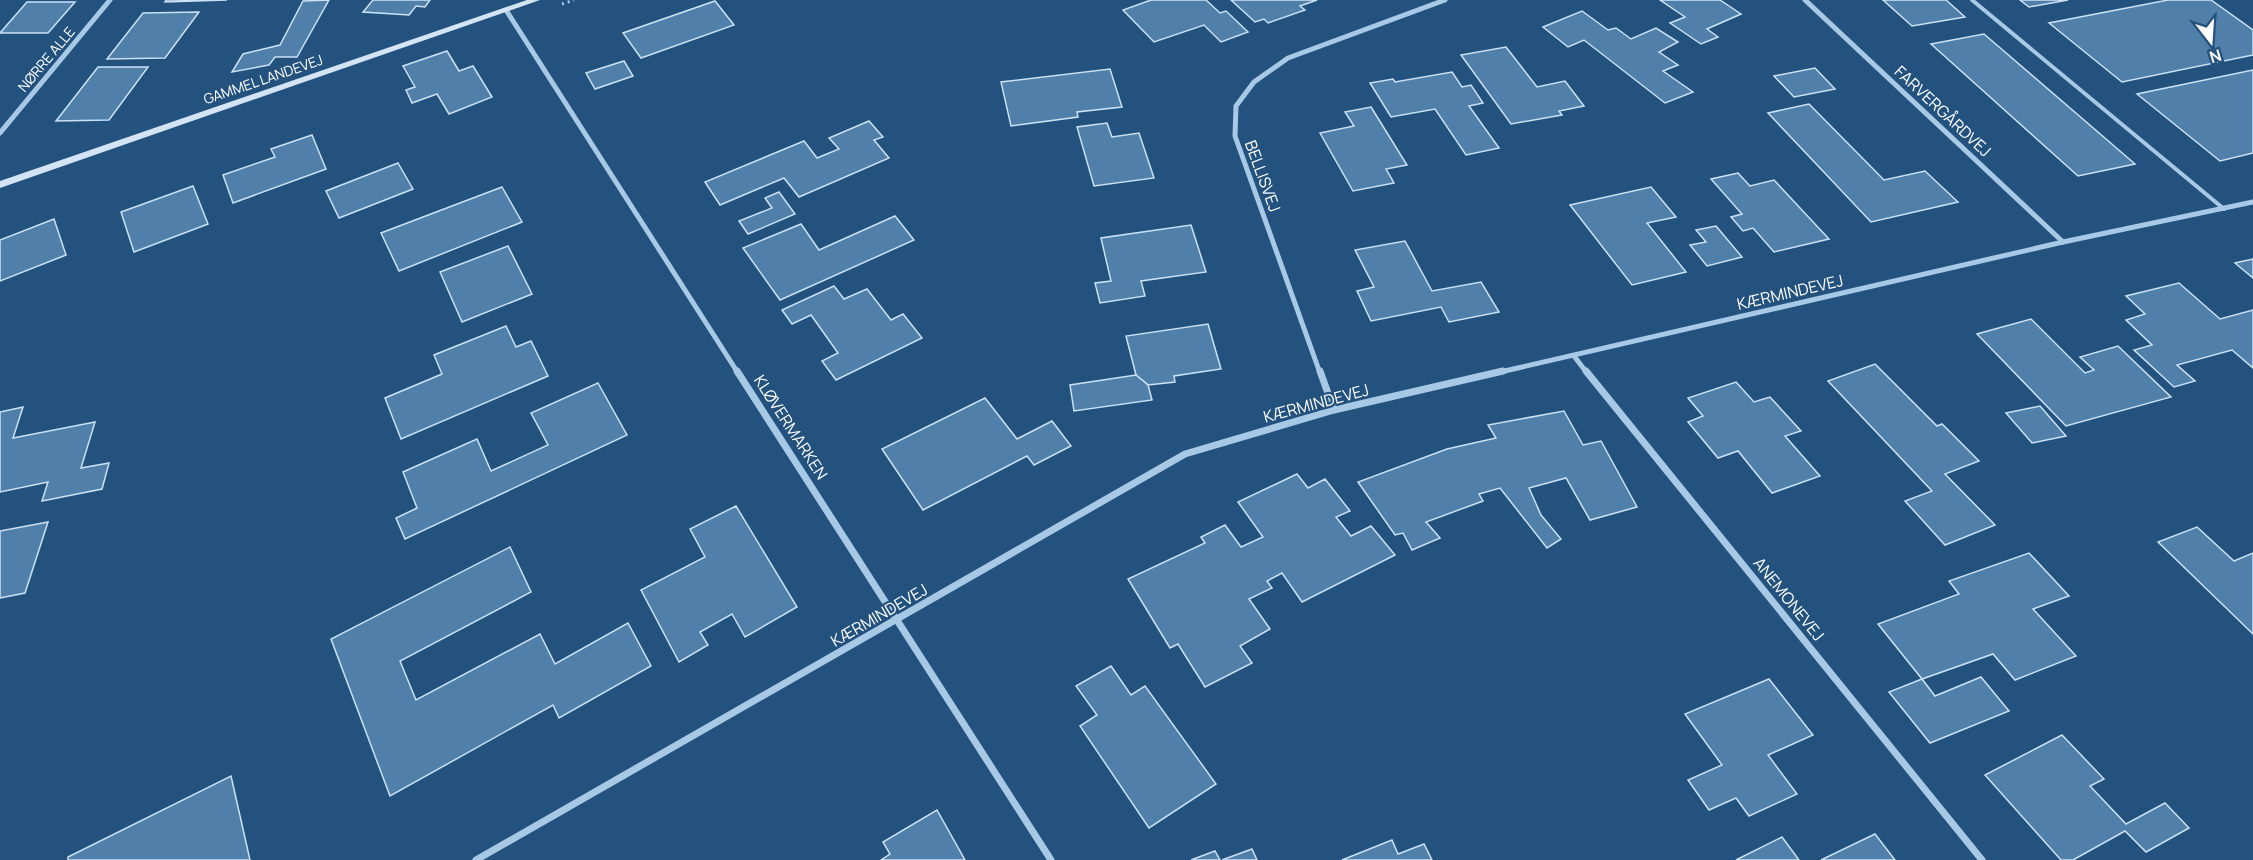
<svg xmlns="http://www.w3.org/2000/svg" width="2253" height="860" viewBox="0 0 2253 860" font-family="Manrope,sans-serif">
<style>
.building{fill:#507fa9;stroke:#cbe1f5;stroke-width:1.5}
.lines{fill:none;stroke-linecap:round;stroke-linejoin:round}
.path{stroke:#a8c9e6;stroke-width:3;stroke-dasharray:2 4;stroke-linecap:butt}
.lane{stroke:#a8c9e6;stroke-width:4}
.street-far1{stroke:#a8c9e6;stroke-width:5}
.street{stroke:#a8c9e6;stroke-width:7}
.secondary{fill:#d2e4f5;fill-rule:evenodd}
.labels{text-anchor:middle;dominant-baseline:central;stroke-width:4.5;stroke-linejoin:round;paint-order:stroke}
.far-street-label{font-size:14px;fill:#fff;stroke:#23527e}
.street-label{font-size:16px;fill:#fff;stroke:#23527e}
</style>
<rect width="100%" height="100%" fill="#23527e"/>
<!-- building -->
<g class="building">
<path d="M166 0H227L165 2Z"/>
<path d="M329 0 297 57H275L269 65 232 72 243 54 280 45 303 1Z"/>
<path d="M373 0H430L425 7 416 6 409 15 363 12Z"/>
<path d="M1151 0H1206L1220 13 1226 11 1248 32 1221 42 1204 25 1154 42 1123 10Z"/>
<path d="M1231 0H1317L1300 6 1305 10 1268 23 1264 19 1255 22Z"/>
<path d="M1660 0H1720L1741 14 1707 29 1718 37 1701 44 1670 23 1685 17Z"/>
<path d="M1883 0H1946L1965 17 1912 26Z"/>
<path d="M2020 0H2068L2029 7Z"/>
<path d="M2168 0H2211L2253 30V55L2122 82 2049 23Z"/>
<path d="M715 1 734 25 641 58 623 33Z"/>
<path d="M27 2H75L48 33H0Z"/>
<path d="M1582 11 1608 30 1616 28 1631 39 1656 28 1678 42 1659 52 1678 65 1663 71 1693 92 1665 103 1584 40 1568 47 1543 27Z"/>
<path d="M199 12 165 58 107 59 143 13Z"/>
<path d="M1984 34 2135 164 2078 176 1931 44Z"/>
<path d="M1506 47 1537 87 1565 81 1584 106 1559 111 1562 115 1511 124 1461 55Z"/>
<path d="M447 51 459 71 473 66 492 97 449 114 437 94 412 103 406 90 415 87 403 66Z"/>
<path d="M624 61 633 76 595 89 586 73Z"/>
<path d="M98 67H148L109 120 56 121Z"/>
<path d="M1815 68 1835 89 1794 97 1774 76Z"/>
<path d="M1110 69 1122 107 1077 112 1078 117 1011 126 1001 82Z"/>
<path d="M2253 70V153L2220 161 2137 94Z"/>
<path d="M1452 72 1462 87 1471 85 1483 103 1469 106 1499 148 1466 155 1435 109 1391 117 1370 83 1393 79 1395 82Z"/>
<path d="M1809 104 1884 180 1925 171 1958 202 1871 222 1768 113Z"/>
<path d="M1371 107 1407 165 1386 169 1394 183 1353 191 1320 133 1354 126 1345 112Z"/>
<path d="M869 121 883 137 874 140 889 158 799 197 784 178 720 205 705 182 804 141 817 158 839 149 829 138Z"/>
<path d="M1107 123 1112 137 1139 133 1154 178 1094 186 1077 127Z"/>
<path d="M312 135 326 169 233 203 223 175 275 157 271 149Z"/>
<path d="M398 163 413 189 339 218 326 191Z"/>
<path d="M1738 173 1750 186 1774 180 1829 239 1774 252 1753 228 1743 231 1731 217 1742 214 1711 179Z"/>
<path d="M193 186 208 224 134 252 121 212Z"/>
<path d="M502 187 522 222 399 271 381 233Z"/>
<path d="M1651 187 1676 217 1647 223 1686 272 1632 285 1570 205Z"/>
<path d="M779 192 795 214 748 234 739 221 772 208 765 198Z"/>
<path d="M895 216 914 240 780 300 743 248 801 224 819 250Z"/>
<path d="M54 219 66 255 0 281V240Z"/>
<path d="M1191 225 1206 272 1141 281 1145 296 1100 303 1095 283 1111 281 1101 238Z"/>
<path d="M1716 226 1742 257 1707 266 1690 245 1706 242 1696 230Z"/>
<path d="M1405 241 1432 291 1481 282 1499 312 1449 322 1441 307 1371 321 1357 291 1374 287 1355 250Z"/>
<path d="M508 246 532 294 462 322 440 272Z"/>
<path d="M2253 259V278L2235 263Z"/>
<path d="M2179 283 2220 319 2253 310V368L2232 350 2177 365 2195 381 2174 387 2134 350 2152 345 2126 320 2145 314 2126 296Z"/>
<path d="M834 286 844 299 867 289 891 320 903 314 922 338 836 380 822 361 838 353 811 315 792 324 782 310Z"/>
<path d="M2031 319 2085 373 2094 370 2080 357 2118 346 2171 397 2066 426 1977 334Z"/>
<path d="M1208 324 1221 369 1174 376 1175 382 1148 385 1136 375 1126 336Z"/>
<path d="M506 326 516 347 531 341 548 376 401 439 385 398 442 374 434 355Z"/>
<path d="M1875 364 1937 426 1942 424 1979 461 1945 474 1995 525 1945 545 1905 501 1932 491 1828 381Z"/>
<path d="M1136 375 1148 385 1152 400 1074 411 1070 385Z"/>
<path d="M1736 382 1754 402 1770 397 1801 431 1785 436 1820 476 1772 493 1738 451 1718 458 1688 422 1703 416 1688 398Z"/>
<path d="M598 383 627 435 405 539 396 518 417 508 403 472 477 439 491 471 548 445 531 413Z"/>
<path d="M985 398 1017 439 1052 421 1071 446 1034 465 1027 456 923 510 882 449Z"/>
<path d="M2040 406 2066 436 2032 443 2006 413Z"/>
<path d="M23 407 13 438 95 422 81 468 109 463 102 489 42 501 48 482 0 492V412Z"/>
<path d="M1564 411 1583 445 1601 441 1637 507 1590 520 1566 478 1529 488 1541 515 1561 539 1547 548 1500 488 1479 494 1483 501 1426 522 1440 538 1412 550 1403 533 1395 535 1358 482 1447 449 1496 438 1488 425Z"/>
<path d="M1297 474 1308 488 1325 479 1350 511 1336 517 1351 536 1371 526 1395 555 1302 602 1282 573 1267 581 1272 588 1249 599 1270 629 1240 646 1252 663 1205 687 1178 644 1170 648 1128 579 1205 543 1201 537 1225 525 1241 547 1263 537 1238 502Z"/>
<path d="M736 506 797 607 745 637 732 614 700 632 708 645 679 662 641 590 705 557 690 529Z"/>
<path d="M48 522 25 593 0 598V531Z"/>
<path d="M2197 527 2234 561 2253 553V634L2158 542Z"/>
<path d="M510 547 531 592 400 661 416 700 540 634 555 664 628 623 651 666 559 718 553 705 390 796 331 639Z"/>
<path d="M2029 553 2069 596 2033 609 2076 656 2015 680 1993 654 1922 679 1878 624 1959 594 1949 581Z"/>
<path d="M1111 666 1131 695 1145 686 1216 784 1149 828 1080 726 1097 715 1076 686Z"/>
<path d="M1981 677 2009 711 1930 743 1889 692 1922 679 1935 696Z"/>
<path d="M1769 679 1813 735 1768 755 1797 794 1749 816 1736 798 1709 810 1688 780 1722 765 1685 714Z"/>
<path d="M2062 735 2104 779 2090 786 2126 824 2165 803 2189 828 2146 852 2125 831 2073 860H2061L1985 775Z"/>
<path d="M231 776 250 860H68V857Z"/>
<path d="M937 810 965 860H881L890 854 883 842Z"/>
<path d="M1875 834 1895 860H1821Z"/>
<path d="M1782 837 1799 860H1736Z"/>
<path d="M1392 840 1398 854 1424 844 1432 860H1342Z"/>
<path d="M1252 849 1257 860H1222Z"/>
<path d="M1215 851 1220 860H1191Z"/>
</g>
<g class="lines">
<!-- path -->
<path class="path" d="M562 4 574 0"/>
<!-- lane -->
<path class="lane" d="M1972 0 2224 209"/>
<!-- street-far1 -->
<g class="street-far1">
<path d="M1805 0 2063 242"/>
<path d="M506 10 738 373"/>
<path d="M0 133 110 0"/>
<path d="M1574 356 1587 373"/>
<path d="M1320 373 1235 136 1236 106 1254 82 1288 58 1445 0"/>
<path d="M1496 373 2063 242 2253 202"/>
</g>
<!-- street -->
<g class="street">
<path d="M737 371 1051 860"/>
<path d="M1320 371 1334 410"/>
<path d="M1586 371 1982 860"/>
<path d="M476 860 1185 454 1334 410 1503 371"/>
</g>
<!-- secondary -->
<path class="secondary" d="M527 0H540L0 188V181Z"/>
</g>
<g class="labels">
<!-- far-street labels -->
<g class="far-street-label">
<text transform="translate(46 59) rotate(-50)">NØRRE ALLE</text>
<text transform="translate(263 79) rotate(-19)">GAMMEL LANDEVEJ</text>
</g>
<!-- street labels -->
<g class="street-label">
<text transform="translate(1943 111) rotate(43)">FARVERGÅRDVEJ</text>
<text transform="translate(1263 176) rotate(70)">BELLISVEJ</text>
<text transform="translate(1790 292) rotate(-13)">KÆRMINDEVEJ</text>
<text transform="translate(1316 403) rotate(-15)">KÆRMINDEVEJ</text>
<text transform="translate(791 427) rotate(57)">KLØVERMARKEN</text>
<text transform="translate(1789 599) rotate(51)">ANEMONEVEJ</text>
<text transform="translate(879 615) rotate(-30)">KÆRMINDEVEJ</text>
</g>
</g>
<!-- north arrow -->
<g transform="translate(2211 42) rotate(163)" stroke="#23527e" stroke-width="4.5" paint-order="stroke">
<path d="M0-4.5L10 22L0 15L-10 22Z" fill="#ffffff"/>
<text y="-9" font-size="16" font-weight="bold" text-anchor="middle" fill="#ffffff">N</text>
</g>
</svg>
